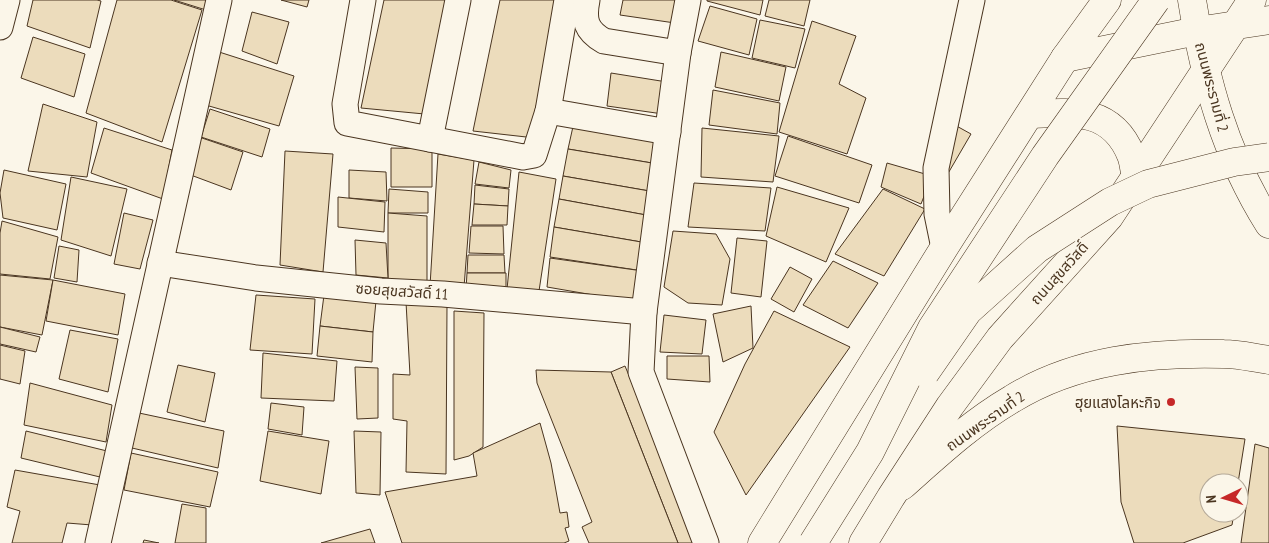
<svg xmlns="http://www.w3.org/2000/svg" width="1269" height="543" viewBox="0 0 1269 543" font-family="'PT Sans Narrow','Noto Sans Thai',sans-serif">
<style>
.building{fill:#ecdcbc;stroke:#4a3520}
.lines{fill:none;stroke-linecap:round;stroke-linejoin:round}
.street-casing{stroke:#4a3520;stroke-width:27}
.secondary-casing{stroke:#4a3520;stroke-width:29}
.primary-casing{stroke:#4a3520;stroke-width:29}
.street{stroke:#fbf6e9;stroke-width:25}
.secondary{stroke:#fbf6e9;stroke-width:28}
.primary{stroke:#fbf6e9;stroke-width:28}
.primary-bridge-casing{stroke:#4a3520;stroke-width:29;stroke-linecap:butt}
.primary-bridge{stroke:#fbf6e9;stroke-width:28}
.poi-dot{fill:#c62828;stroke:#fbf6e9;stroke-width:2}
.labels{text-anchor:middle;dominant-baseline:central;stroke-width:4;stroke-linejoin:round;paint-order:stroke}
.street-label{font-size:15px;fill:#4a3520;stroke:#fbf6e9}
.poi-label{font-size:15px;fill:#4a3520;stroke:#fbf6e9;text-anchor:end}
</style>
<rect width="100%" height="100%" fill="#fbf6e9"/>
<!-- building -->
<g class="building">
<path d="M33 0H97L101 1 90 48 27 26Z"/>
<path d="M117 0H171L202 10 162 142 86 113Z"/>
<path d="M174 0H208L206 10Z"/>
<path d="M281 0H309L307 7Z"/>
<path d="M384 0H460L435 115 361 108Z"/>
<path d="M500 0H571L544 139 473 131Z"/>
<path d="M623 0H679L675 23 620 15Z"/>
<path d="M707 0H763L760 15 707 1Z"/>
<path d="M769 0H810L804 26 765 16Z"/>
<path d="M710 6 757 19 749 55 698 41Z"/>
<path d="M252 12 289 22 277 64 242 51Z"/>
<path d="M760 20 805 29 795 68 752 58Z"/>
<path d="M812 21 856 36 839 84 866 98 847 154 779 132Z"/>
<path d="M33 37 85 54 74 97 21 78Z"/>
<path d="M216 51 294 76 279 126 202 104Z"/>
<path d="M721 52 786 67 779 101 715 87Z"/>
<path d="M611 73 667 82 663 114 607 106Z"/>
<path d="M713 90 780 103 777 134 709 125Z"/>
<path d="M43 104 97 122 87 177 28 171Z"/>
<path d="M210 109 270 129 262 157 201 137Z"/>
<path d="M574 122 667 141 664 165 568 149Z"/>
<path d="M953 124 971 134 943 182Z"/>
<path d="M104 128 172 150 163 199 91 173Z"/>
<path d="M702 128 779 136 773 182 701 177Z"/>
<path d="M788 136 872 165 859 203 775 176Z"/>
<path d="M199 137 243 152 231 190 188 174Z"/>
<path d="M391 148 432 149V187H391Z"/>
<path d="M568 149 664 165 661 193 563 176Z"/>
<path d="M285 151 333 154 323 272 280 265Z"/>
<path d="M438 154 474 160 464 287 430 286Z"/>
<path d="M479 162 511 170 509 188 475 184Z"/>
<path d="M887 163 932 176 921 204 881 187Z"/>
<path d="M4 170 66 184 57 230 3 218 0 193Z"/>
<path d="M349 170 386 172 387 201 349 198Z"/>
<path d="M519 172 556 179 539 291 507 289Z"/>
<path d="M563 176 661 193 657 217 559 199Z"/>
<path d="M71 177 127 189 111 256 61 240Z"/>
<path d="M694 183 771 188 765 231 688 227Z"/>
<path d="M475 185 509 189 508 206 474 204Z"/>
<path d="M777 187 849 208 826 262 766 236Z"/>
<path d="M389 189 428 192V213H388Z"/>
<path d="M883 189 925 209 884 276 835 254Z"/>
<path d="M338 197 385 202 384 232 338 227Z"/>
<path d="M559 199 657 217 653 244 554 227Z"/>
<path d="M474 204 508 206 507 225H472Z"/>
<path d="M124 213 153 220 140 269 114 264Z"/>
<path d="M388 213 427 216V284L388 280Z"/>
<path d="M2 221 58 237 50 279 0 274V233Z"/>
<path d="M471 226H503L504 254 469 253Z"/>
<path d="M554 227 653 244 650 272 550 257Z"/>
<path d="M673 231 716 234 730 259 722 305 688 303 664 287Z"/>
<path d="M737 238 767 241 761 297 731 293Z"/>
<path d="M355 240 386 243 388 278 356 275Z"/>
<path d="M59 246 79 250 77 282 54 278Z"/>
<path d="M468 255H504L505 273H467Z"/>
<path d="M550 258 650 272 646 304 547 287Z"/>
<path d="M833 261 878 283 848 328 803 305Z"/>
<path d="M790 267 812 279 794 312 771 299Z"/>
<path d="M467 273H506V292L466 289Z"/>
<path d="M0 275 53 280 42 335 0 327Z"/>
<path d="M53 280 125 294 118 335 46 321Z"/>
<path d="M256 295 315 299 312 354 250 350Z"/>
<path d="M324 295 376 301 373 332 320 326Z"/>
<path d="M406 302 447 305 446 474 406 472 407 421 393 419V374L410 375Z"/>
<path d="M751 306 753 348 723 362 713 314Z"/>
<path d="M454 311 484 313 483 447 469 456 454 460Z"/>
<path d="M774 311 850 347 746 495 714 432 745 364Z"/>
<path d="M664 315 706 320 702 354 660 352Z"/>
<path d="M320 326 373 332 372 362 317 356Z"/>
<path d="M0 327 40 337 36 352 0 344Z"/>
<path d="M70 330 118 339 108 392 59 379Z"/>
<path d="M0 345 25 351 20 384 0 379Z"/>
<path d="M263 353 337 361 334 401 261 398Z"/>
<path d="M667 356H709L710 382 667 379Z"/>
<path d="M178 365 215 373 205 422 167 412Z"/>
<path d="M625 366 675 486 697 543H678L611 372Z"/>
<path d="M355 367 378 368V418L357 419Z"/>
<path d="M536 370 611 372 678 543H589L582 527 592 522 537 383Z"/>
<path d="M30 383 112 405 106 442 24 425Z"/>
<path d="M271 403 304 407 302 435 268 429Z"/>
<path d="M139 413 224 431 218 468 132 448Z"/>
<path d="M540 423 551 463 560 513 567 512 569 527 565 528 569 541 564 543H402L385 492 477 476 473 453Z"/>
<path d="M1117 426 1245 439 1238 483H1209V513H1234L1232 525 1183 543H1134L1121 502Z"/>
<path d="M26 431 107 451 100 477 21 458Z"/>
<path d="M268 431 329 441 321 494 260 481Z"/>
<path d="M354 431 381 432 380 495 356 493Z"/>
<path d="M1255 444 1269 448V543H1241Z"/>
<path d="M131 453 218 472 210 507 124 490Z"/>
<path d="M15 470 100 485 92 525 67 523 62 543H12L20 511 7 507Z"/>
<path d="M182 504 206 508V543H175Z"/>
<path d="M370 529 375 543H321Z"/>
<path d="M144 540 159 543H143Z"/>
</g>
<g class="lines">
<defs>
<g id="street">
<path d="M363 0 345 104 347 123 523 157 534 155 548 111 567 0"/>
<path d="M587 0C583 20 586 31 604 41L678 53"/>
<path d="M688 0 678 53 644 312 641 372 706 543"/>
<path d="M0 27 7 0"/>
<path d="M548 111 668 132"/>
<path d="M430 139 458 0"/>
<path d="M944 248 937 214 936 168 972 0"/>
<path d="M160 263 256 278 381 291 443 294 644 312"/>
<path d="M98 543 219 0"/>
</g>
<path id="secondary" d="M902 486C937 455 971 423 1012 399 1075 360 1151 352 1224 354 1239 354 1254 358 1269 360"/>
<g id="primary">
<path d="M1192 0C1205 81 1225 154 1269 224"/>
<path d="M1065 58 1197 31 1269 20"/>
<path d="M1031 114C1073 112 1112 108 1131 155 1134 162 1134 170 1136 178"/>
<path d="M762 543 944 248 1065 58 1107 0"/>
<path d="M863 543 891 497 950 406 1000 338 1109 217 1252 0"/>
</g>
</defs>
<!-- street casing -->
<use href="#street" class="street-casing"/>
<!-- secondary casing -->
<use href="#secondary" class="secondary-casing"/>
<!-- primary casing -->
<use href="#primary" class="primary-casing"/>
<!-- street -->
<use href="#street" class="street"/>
<!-- secondary -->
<use href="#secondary" class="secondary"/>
<!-- primary -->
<use href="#primary" class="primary"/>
<defs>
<g id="primary-bridge">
<path d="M925 373 968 311 1037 249 1110 202 1148 184 1234 162 1269 157"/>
<path d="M813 543 870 452 932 328 1045 156 1156 0"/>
</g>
</defs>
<!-- primary-bridge casing -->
<use href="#primary-bridge" class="primary-bridge-casing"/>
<!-- primary-bridge -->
<use href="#primary-bridge" class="primary-bridge"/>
</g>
<!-- markers -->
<circle class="poi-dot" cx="1171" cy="402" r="5"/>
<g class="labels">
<!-- street labels -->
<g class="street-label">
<text transform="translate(1212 87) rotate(75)">ถนนพระรามที่ 2</text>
<text transform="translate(1059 273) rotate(-48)">ถนนสุขสวัสดิ์</text>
<text transform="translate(402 291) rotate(4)">ซอยสุขสวัสดิ์ 11</text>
<text transform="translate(985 421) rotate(-35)">ถนนพระรามที่ 2</text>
</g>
<!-- poi labels -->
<g class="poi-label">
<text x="1161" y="402">ฮุยแสงโลหะกิจ</text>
</g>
</g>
<!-- north arrow -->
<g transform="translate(1224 498) rotate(265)"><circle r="24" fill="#fbf6e9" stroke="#b4a999"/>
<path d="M0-4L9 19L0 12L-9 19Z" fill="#c62828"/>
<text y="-8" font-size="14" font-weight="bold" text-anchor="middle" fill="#4a3520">N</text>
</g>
</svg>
